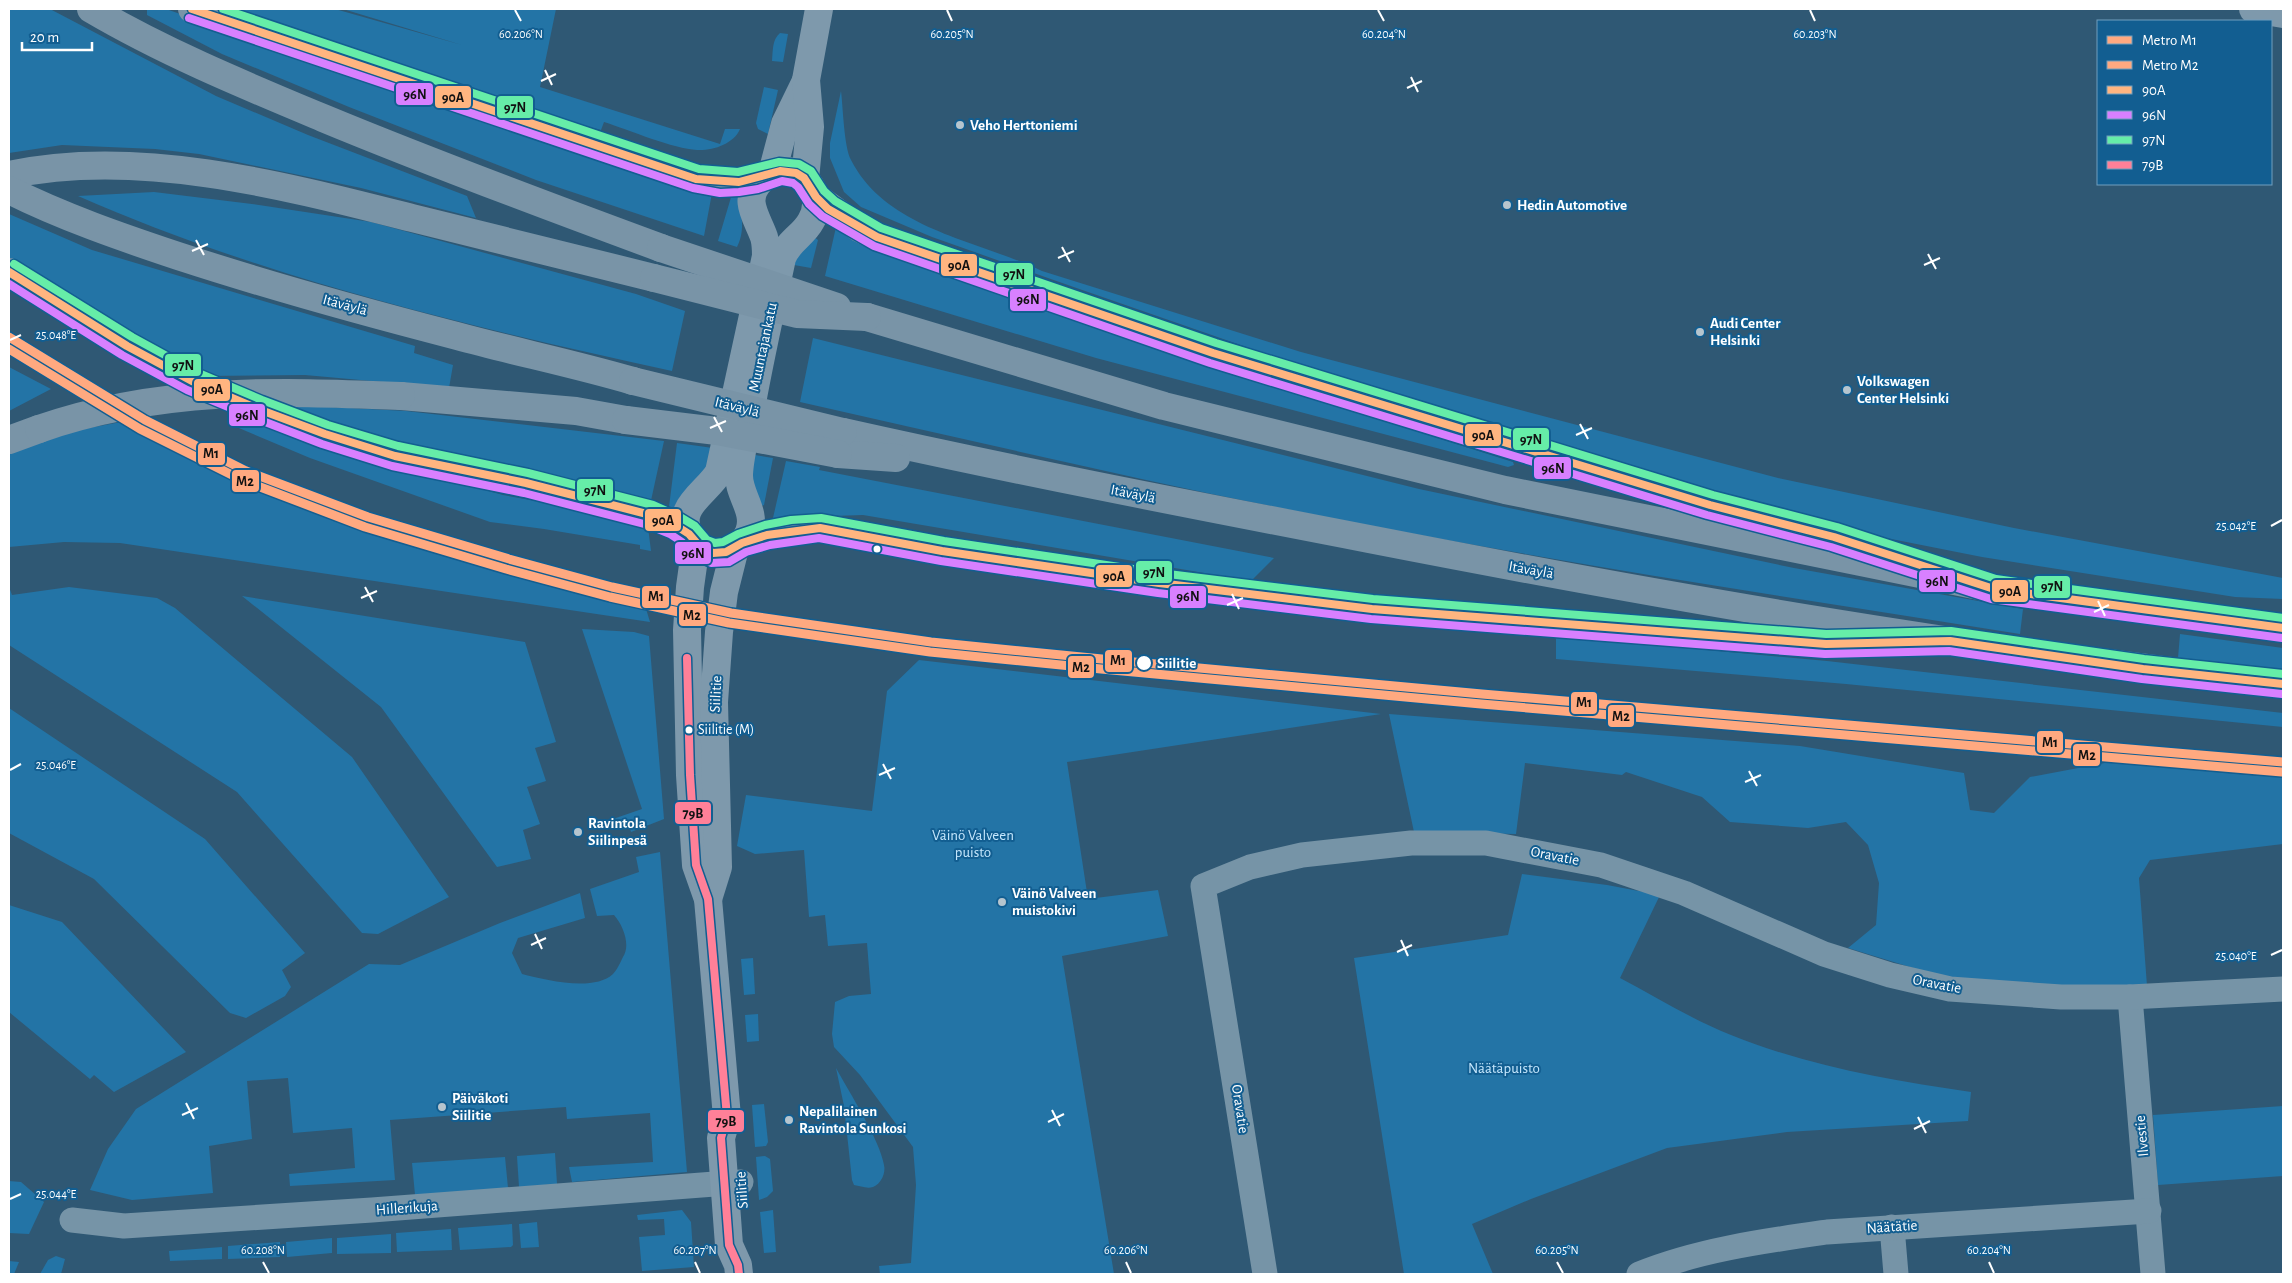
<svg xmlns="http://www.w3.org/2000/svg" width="2292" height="1283" viewBox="0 0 2292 1283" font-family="'Alegreya Sans',sans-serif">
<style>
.green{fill:#2374a6}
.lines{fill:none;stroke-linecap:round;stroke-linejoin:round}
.street{stroke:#7694a7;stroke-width:25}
.secondary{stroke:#7e99ac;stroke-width:28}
.highway{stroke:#7994a7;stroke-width:28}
.highway-bridge{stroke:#7994a7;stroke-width:28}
.bus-1-casing{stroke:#125e91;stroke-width:11}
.bus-2-casing{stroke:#125e91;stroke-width:11}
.bus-3-casing{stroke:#125e91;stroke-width:11}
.bus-4-casing{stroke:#125e91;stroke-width:11}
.bus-1{stroke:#ffb580;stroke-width:8}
.bus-2{stroke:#d880ff;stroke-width:8}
.bus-3{stroke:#66eda8;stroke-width:8}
.bus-4{stroke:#ff8098;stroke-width:8}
.metro-1-casing{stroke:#125e91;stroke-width:12}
.metro-2-casing{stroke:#125e91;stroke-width:12}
.metro-1{stroke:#ffa980;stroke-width:9}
.metro-2{stroke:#ffa980;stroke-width:9}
.ticks{fill:none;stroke:#fff;stroke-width:2}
.poi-dot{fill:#b6c5ce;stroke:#125e91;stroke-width:2}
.bus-dot{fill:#fff;stroke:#125e91;stroke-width:2}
.labels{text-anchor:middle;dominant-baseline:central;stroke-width:4;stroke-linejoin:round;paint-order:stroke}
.bus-label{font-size:14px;fill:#fff;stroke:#125e91;text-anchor:start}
.poi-label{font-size:15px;font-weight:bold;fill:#fff;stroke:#125e91;text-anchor:start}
.street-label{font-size:15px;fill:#fff;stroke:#125e91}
.stop-label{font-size:15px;font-weight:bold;fill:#fff;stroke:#125e91;text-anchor:start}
.park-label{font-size:15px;fill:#c5e7fd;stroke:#125e91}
.ticks-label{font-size:12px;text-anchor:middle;fill:#fff;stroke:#125e91;stroke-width:4;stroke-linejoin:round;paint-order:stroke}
.line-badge{stroke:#125e91;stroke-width:2}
.pale-badge-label{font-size:14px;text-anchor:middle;font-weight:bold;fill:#111}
</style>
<rect width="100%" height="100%" fill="#2f5874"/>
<!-- green -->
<g class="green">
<path d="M9 9H50L216 96 308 135 467 196 476 218 361 188 199 154 155 149 62 145 9 153Z"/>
<path d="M147 9H166L260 42 712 193 704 236 536 180 349 107 222 54 147 15Z"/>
<path d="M231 9H335L462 45 343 9H556L540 87 720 144 725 129H740C734 144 712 151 697 150 674 149 629 130 604 122L601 130 559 119Z"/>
<path d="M780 33 788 34 783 62 772 61C773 50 772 40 780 33Z"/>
<path d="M764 87 778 90 768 134 758 129 756 123Z"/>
<path d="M841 91C843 107 844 147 851 160 887 230 978 240 1042 271L1301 352 1778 478 2014 528 2283 578V599L2235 597 1982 557 1866 534 1753 507 1304 367 1065 284 932 237 861 207 844 192 830 158V143Z"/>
<path d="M154 192 252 204 371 222 636 294 685 311 672 371C471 327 267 279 78 196Z"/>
<path d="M732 194H738C741 212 746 230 737 247L718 241Z"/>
<path d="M9 214 92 250 415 346 414 353 453 365 449 388 305 375 203 376 9 260Z"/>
<path d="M836 227 1223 364 1300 394 1513 462 1514 465 1508 467 1497 464 1096 358 825 276Z"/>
<path d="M813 236 818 240 811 268 794 265 792 253Z"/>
<path d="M813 338 1419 489 1794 568 2023 609 2020 634C1800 599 1580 566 1361 524 1173 488 987 444 800 402Z"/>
<path d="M9 367 51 389 9 411Z"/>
<path d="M273 404 406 411 664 441 650 505 419 452Z"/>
<path d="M238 414 340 450 503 495 620 516 648 527 651 551 640 549V545L544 529 490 522 310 458 227 423Z"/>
<path d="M132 420 243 480 382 533 535 576V582L644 602 650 622 120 543 64 542 9 547V449L83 429Z"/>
<path d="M677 443 713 448 705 471 680 497 674 508 669 507Z"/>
<path d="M755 455 773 458 764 505 756 508 749 468Z"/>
<path d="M786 461 820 467 819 470 1274 558 1251 581 863 515 773 518Z"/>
<path d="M9 587 12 595 69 587 157 598 175 608 352 757 449 897 378 934 362 933 237 792 9 645Z"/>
<path d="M242 596 525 642 556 742 535 748 546 781 527 787 540 824 523 830 531 859 497 867 381 707Z"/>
<path d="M582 629 634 632 649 636 664 819 631 832 628 822 615 827 613 819 642 809Z"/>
<path d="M2180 634 2283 648V669L2178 658Z"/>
<path d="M1556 636 1827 661 2283 713V727L1846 684 1556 659Z"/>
<path d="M919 660 1381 714 1067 762 1088 899 1158 890 1168 936 1062 956 1114 1274H880L879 1266 911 1263 916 1185 913 1147 860 1075 834 1047 832 1034 835 1002 849 996 871 994 867 943 828 946 825 915 809 917 804 850 755 854 737 846 746 795 872 811 887 691Z"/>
<path d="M9 708 205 839 305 953 282 970 291 987 285 996 246 1018 230 1013 94 879 9 833Z"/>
<path d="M1389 714 1800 746 1964 773 1970 810 1994 813 2030 777 2110 762 2260 776H2283V844L2150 860 2139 878 2147 986 2021 988 1936 975 1848 948 1876 925 1879 883 1868 845 1846 822 1808 828 1730 822 1702 797 1626 772 1622 775 1525 763 1516 834 1414 832Z"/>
<path d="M660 852 687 1172 572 1182 569 1167 653 1162 650 1113 567 1119 566 1107 390 1120 395 1180 290 1186 289 1174 355 1168 352 1128 293 1133 288 1078 247 1081 252 1139 209 1146 213 1193 132 1200 90 1190 108 1149 136 1109 369 964 400 965 500 923 580 893 585 918 518 938 512 953 522 974C545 980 594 992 613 974 617 970 620 963 623 957 631 945 623 925 614 915L597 916 590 889 639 872 636 857Z"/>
<path d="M1522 874 1607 885 1660 895 1620 978C1656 997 1693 1020 1731 1035 1808 1066 1889 1080 1971 1092L1968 1121 1787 1132 1667 1148 1531 1199 1472 1224 1493 1274H1404L1354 958 1508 935Z"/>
<path d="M9 905 62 922 186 1052 114 1092 94 1075 90 1079 9 1012Z"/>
<path d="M753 958 755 994 744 995 741 959Z"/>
<path d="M758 1014 759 1041 747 1042 745 1015Z"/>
<path d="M836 1068C849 1092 880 1140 884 1165 886 1173 881 1184 873 1187 867 1189 860 1186 854 1185L852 1180 844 1106Z"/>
<path d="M764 1104 768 1142 766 1146 755 1147 752 1105Z"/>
<path d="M2283 1106V1176L2158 1185 2153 1115Z"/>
<path d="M555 1153 557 1184 519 1187 517 1156Z"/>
<path d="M765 1156 770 1159 773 1191 767 1197 759 1200 756 1157Z"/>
<path d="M505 1157 508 1188 415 1195 412 1163Z"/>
<path d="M9 1181 21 1182 44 1202 29 1234 9 1233Z"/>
<path d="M682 1210 691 1222 694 1267 642 1271 639 1237 665 1235 664 1219 638 1220 637 1215Z"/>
<path d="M773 1210 776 1252 764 1253 760 1212Z"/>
<path d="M537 1222 539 1247 521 1248 519 1224Z"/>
<path d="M512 1224 513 1245 511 1247 460 1250 458 1228Z"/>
<path d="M451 1229 452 1250 397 1252 396 1233Z"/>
<path d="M391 1234V1253L337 1254V1238Z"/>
<path d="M332 1238V1253L287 1257 286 1242Z"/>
<path d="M280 1242V1257L228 1259V1246Z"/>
<path d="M222 1247V1259L170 1261 169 1251Z"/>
<path d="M56 1256 65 1259 61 1274H40L48 1260Z"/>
<path d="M9 1261 19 1262 14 1274H9Z"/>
</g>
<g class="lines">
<!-- street -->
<g class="street">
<path d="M2130 997 2153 1274"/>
<path d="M72 1220 124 1226 372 1210 741 1182"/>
<path d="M1892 1227 1896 1274"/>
<path d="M1265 1274 1203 886 1250 867 1302 855 1411 843H1486L1601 865 1684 893 1824 954 1890 975 1950 989 2061 997H2130L2283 989"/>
<path d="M1639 1274C1698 1250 1764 1241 1827 1232L2149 1211"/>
</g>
<!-- secondary -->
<g class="secondary">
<path d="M2253 9 2283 14"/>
<path d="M789 171C810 177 824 199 811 221 803 236 789 240 782 258 771 310 759 362 750 414 746 434 740 454 739 474 738 495 757 511 749 532 740 557 705 560 691 538 672 508 707 493 719 472L766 256C766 250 766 244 764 237 757 217 742 200 760 181 768 172 778 171 789 171Z"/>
<path d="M772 173 785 124 806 81"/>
<path d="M805 179 810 127 806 80 819 9"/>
<path d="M696 544 690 587 687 630 690 775 696 865 708 899 727 1117 721 1138 729 1245 738 1265 739 1274"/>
<path d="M708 899 718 867 714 702 719 632 724 592 735 548"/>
</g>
<!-- highway -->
<g class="highway">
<path d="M91 9C164 52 244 85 323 118 434 164 547 206 661 248"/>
<path d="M192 9 696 179 726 184 764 177"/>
<path d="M9 175C138 147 286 186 412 218 492 238 573 258 654 278"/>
<path d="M9 190C63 217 121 237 178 256 270 286 364 312 457 336 516 352 575 364 633 381"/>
<path d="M815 196 859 228 877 237 1213 353 1710 505 1834 537 1878 551"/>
<path d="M9 272 127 346 192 381 258 409 325 434 395 456 526 483 651 515 675 525 689 534"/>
<path d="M867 317 1164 406 1505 490 1994 589 2283 628"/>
<path d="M401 396 576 411 626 420"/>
<path d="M843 432C1017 471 1193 505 1369 539 1672 598 1976 651 2283 684"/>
<path d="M9 440 39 429"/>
<path d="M838 454 896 458"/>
<path d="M742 543 792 530 820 528 942 551 1159 583 1372 609 1826 644 1886 642"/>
</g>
<!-- highway-bridge -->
<g class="highway-bridge">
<path d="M661 248 837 307"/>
<path d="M654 278 797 314 867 317"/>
<path d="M633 381 843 432"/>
<path d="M626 420 717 431 838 454"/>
<path d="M39 429C159 387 276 391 401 396"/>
</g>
<defs>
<g id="bus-1">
<path d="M192 9 696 179 739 182 780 171 796 173 804 178 816 197 828 209 877 237 1213 353 1710 505 1834 537 1994 589 2283 628"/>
<path d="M9 272 127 346 192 381 258 409 325 434 395 456 526 483 651 515 675 525 689 534 701 548 713 553 726 552 742 543 767 535 820 528 942 551 1159 583 1372 609 1826 644 1950 641 2143 669 2283 684"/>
</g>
<g id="bus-2">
<path d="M189 18 693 188 720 193 739 192 758 189 782 181 793 183 798 187 809 204 822 216 874 246 1210 363 1707 515 1831 547 1991 599 2282 638"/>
<path d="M9 284 122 355 187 390 255 418 322 444 392 466 524 493 648 525 670 534 682 542 696 556 711 563 729 562 746 552 770 545 819 538 941 561 1158 593 1371 619 1825 654 1949 651 2142 679 2282 694"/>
</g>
<g id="bus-3">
<path d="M223 9 699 169 738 172 779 162 799 164 811 171 824 191 835 201 881 228 1216 343 1713 495 1837 527 1996 579 2283 618"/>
<path d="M14 264 132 337 196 372 262 400 328 425 398 446 528 473 653 505 680 517 695 526 707 540 715 543 723 542 738 534 765 525 791 520 821 518 944 541 1160 573 1373 599 1826 634 1951 631 2144 659 2283 674"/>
</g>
<path id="bus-4" d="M687 658 690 775 696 865 708 899 727 1117 721 1138 729 1245 738 1265 739 1274"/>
</defs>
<!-- bus-1 casing -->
<use href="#bus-1" class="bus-1-casing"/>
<!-- bus-2 casing -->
<use href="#bus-2" class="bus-2-casing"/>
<!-- bus-3 casing -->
<use href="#bus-3" class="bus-3-casing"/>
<!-- bus-4 casing -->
<use href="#bus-4" class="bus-4-casing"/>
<!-- bus-1 -->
<use href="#bus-1" class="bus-1"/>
<!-- bus-2 -->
<use href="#bus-2" class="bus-2"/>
<!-- bus-3 -->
<use href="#bus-3" class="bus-3"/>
<!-- bus-4 -->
<use href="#bus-4" class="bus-4"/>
<defs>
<path id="metro-1" d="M9 337 145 420 246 471 368 517 509 559 612 587 731 613 931 642 1102 659 1482 694 2283 762"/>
<path id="metro-2" d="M9 349 140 429 242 480 365 527 506 569 610 597 729 623 930 652 1101 669 1481 704 2282 772"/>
</defs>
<!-- metro-1 casing -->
<use href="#metro-1" class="metro-1-casing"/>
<!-- metro-2 casing -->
<use href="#metro-2" class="metro-2-casing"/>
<!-- metro-1 -->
<use href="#metro-1" class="metro-1"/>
<!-- metro-2 -->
<use href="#metro-2" class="metro-2"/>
</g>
<!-- ticks -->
<path class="ticks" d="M515 10 521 21M947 10 952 21M1378 10 1384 21M1810 10 1815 21M545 70 552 85M1411 77 1418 92M541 81 556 74M1407 88 1422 81M196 240 204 255M1062 247 1070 262M192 251 208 244M1928 254 1936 269M1058 258 1074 251M1924 265 1940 258M10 340 21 335M714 417 722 432M1580 424 1588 439M710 428 726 421M1576 435 1592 428M2271 526 2282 520M365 587 373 602M1232 594 1239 609M361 598 377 591M2098 601 2105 616M1227 605 1243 598M2094 612 2109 605M883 764 891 779M10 770 21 764M1749 771 1757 786M879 775 895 768M1745 782 1761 775M535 934 542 949M1401 940 1408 956M531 945 546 938M1397 952 1412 945M2271 955 2282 950M186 1103 194 1119M1052 1110 1060 1126M182 1115 198 1108M1918 1117 1926 1133M1048 1122 1064 1114M1914 1129 1930 1121M10 1199 21 1194M263 1262 269 1273M695 1262 700 1273M1126 1262 1131 1273M1557 1262 1563 1273M1989 1262 1994 1273"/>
<!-- markers -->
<g class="poi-dot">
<circle cx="960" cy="125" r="5"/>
<circle cx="1507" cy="205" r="5"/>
<circle cx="1700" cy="332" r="5"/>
<circle cx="1847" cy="390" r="5"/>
<circle cx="578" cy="832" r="5"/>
<circle cx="1002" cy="902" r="5"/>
<circle cx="442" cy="1107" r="5"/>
<circle cx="789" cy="1120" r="5"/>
</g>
<g class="bus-dot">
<circle cx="877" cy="549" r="4.5"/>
<circle cx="1144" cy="663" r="8"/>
<circle cx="689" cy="730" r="4.5"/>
</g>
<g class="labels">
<!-- bus labels -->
<g class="bus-label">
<text x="698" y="730">Siilitie (M)</text>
</g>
<!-- poi labels -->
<g class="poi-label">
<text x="970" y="125">Veho Herttoniemi</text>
<text x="1517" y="205">Hedin Automotive</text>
<text x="1710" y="323">Audi Center<tspan x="1710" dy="17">Helsinki</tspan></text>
<text x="1857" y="381">Volkswagen<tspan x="1857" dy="17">Center Helsinki</tspan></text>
<text x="588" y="823">Ravintola<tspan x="588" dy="17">Siilinpesä</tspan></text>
<text x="1012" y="893">Väinö Valveen<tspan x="1012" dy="17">muistokivi</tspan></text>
<text x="452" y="1098">Päiväkoti<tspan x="452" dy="17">Siilitie</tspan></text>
<text x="799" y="1111">Nepalilainen<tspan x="799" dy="17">Ravintola Sunkosi</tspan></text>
</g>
<!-- street labels -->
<g class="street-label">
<text transform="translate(345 305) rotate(15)">Itäväylä</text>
<text transform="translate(763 347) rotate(-78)">Muuntajankatu</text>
<text transform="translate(737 407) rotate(14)">Itäväylä</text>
<text transform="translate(1133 494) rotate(11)">Itäväylä</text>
<text transform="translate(1531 570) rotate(10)">Itäväylä</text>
<text transform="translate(716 694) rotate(-87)">Siilitie</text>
<text transform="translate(1555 856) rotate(11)">Oravatie</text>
<text transform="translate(1937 984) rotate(11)">Oravatie</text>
<text transform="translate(1240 1109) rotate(81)">Oravatie</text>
<text transform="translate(2142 1136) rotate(-95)">Ilvestie</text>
<text transform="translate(742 1190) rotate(-94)">Siilitie</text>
<text transform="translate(407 1208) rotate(-4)">Hillerikuja</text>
<text transform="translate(1892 1227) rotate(-4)">Näätätie</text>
</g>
<!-- stop labels -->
<g class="stop-label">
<text x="1157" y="663">Siilitie</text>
</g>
<!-- park labels -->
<g class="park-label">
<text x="973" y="835">Väinö Valveen<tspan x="973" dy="17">puisto</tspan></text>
<text x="1504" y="1068">Näätäpuisto</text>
</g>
</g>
<g class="ticks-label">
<text x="1815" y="38">60.203°N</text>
<text x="521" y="38">60.206°N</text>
<text x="952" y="38">60.205°N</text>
<text x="1384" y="38">60.204°N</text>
<text x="56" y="339">25.048°E</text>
<text x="2236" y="530">25.042°E</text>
<text x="56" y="769">25.046°E</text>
<text x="2236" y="960">25.040°E</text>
<text x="56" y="1198">25.044°E</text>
<text x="263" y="1254">60.208°N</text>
<text x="695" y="1254">60.207°N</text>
<text x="1126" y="1254">60.206°N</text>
<text x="1557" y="1254">60.205°N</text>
<text x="1989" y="1254">60.204°N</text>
</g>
<g class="line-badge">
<rect x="395" y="82" width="39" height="24" rx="5" fill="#d880ff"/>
<rect x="434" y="85" width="38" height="24" rx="5" fill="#ffb580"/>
<rect x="496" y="95" width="38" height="24" rx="5" fill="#66eda8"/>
<rect x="940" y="253" width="38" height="24" rx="5" fill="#ffb580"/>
<rect x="995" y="262" width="39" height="24" rx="5" fill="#66eda8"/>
<rect x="1009" y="288" width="38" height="24" rx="5" fill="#d880ff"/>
<rect x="164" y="353" width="38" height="24" rx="5" fill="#66eda8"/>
<rect x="193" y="378" width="38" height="24" rx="5" fill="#ffb580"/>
<rect x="228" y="403" width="38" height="24" rx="5" fill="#d880ff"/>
<rect x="1464" y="423" width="38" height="24" rx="5" fill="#ffb580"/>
<rect x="1512" y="427" width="38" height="24" rx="5" fill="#66eda8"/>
<rect x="197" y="442" width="29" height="24" rx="5" fill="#ffa980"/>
<rect x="1533" y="456" width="39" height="24" rx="5" fill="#d880ff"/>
<rect x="231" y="469" width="29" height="24" rx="5" fill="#ffa980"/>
<rect x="576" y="478" width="38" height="24" rx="5" fill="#66eda8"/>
<rect x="644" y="508" width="38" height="24" rx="5" fill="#ffb580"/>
<rect x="674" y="541" width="38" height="24" rx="5" fill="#d880ff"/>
<rect x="1135" y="560" width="38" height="24" rx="5" fill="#66eda8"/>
<rect x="1095" y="564" width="38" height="24" rx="5" fill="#ffb580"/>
<rect x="1918" y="569" width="38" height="24" rx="5" fill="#d880ff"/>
<rect x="2033" y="575" width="38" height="24" rx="5" fill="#66eda8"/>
<rect x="1991" y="579" width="38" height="24" rx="5" fill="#ffb580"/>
<rect x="641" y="585" width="29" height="24" rx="5" fill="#ffa980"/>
<rect x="1169" y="585" width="38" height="24" rx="5" fill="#d880ff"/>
<rect x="678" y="603" width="29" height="24" rx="5" fill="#ffa980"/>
<rect x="1104" y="649" width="29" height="24" rx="5" fill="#ffa980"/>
<rect x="1067" y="655" width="28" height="24" rx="5" fill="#ffa980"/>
<rect x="1570" y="691" width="28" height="24" rx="5" fill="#ffa980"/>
<rect x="1607" y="704" width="28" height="24" rx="5" fill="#ffa980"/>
<rect x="2036" y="730" width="28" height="24" rx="5" fill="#ffa980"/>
<rect x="2072" y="743" width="29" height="24" rx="5" fill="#ffa980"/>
<rect x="674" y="801" width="38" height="24" rx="5" fill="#ff8098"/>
<rect x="707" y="1109" width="38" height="24" rx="5" fill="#ff8098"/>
</g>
<g class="pale-badge-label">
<text x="415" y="99">96N</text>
<text x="453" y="102">90A</text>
<text x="515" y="112">97N</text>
<text x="959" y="270">90A</text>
<text x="1014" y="279">97N</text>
<text x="1028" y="304">96N</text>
<text x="183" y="370">97N</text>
<text x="212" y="394">90A</text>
<text x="247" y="420">96N</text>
<text x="1483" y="440">90A</text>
<text x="1531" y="444">97N</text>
<text x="211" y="458">M1</text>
<text x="1553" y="473">96N</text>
<text x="245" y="486">M2</text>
<text x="595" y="495">97N</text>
<text x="663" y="525">90A</text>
<text x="693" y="558">96N</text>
<text x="1154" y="577">97N</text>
<text x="1114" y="581">90A</text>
<text x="1937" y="586">96N</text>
<text x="2052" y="591">97N</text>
<text x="2010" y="596">90A</text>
<text x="656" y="601">M1</text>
<text x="1188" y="601">96N</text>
<text x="692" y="620">M2</text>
<text x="1118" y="665">M1</text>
<text x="1081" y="672">M2</text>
<text x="1584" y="707">M1</text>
<text x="1621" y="721">M2</text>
<text x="2050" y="747">M1</text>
<text x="2087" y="760">M2</text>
<text x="693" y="818">79B</text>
<text x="726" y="1126">79B</text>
</g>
<!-- border -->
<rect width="2292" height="1283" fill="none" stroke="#ffffff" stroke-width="20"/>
<!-- legend -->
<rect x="2097" y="20" width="175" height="165" fill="#125e91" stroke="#719ebd"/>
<rect x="2107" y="36" width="25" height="8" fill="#ffa980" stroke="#719ebd"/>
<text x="2142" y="45" font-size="15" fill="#ffffff">Metro M1</text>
<rect x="2107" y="61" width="25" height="8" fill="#ffa980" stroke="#719ebd"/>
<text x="2142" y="70" font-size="15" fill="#ffffff">Metro M2</text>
<rect x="2107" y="86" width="25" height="8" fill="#ffb580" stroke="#719ebd"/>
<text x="2142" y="95" font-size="15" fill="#ffffff">90A</text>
<rect x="2107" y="111" width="25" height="8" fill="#d880ff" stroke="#719ebd"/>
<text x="2142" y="120" font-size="15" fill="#ffffff">96N</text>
<rect x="2107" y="136" width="25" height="8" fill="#66eda8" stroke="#719ebd"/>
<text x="2142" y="145" font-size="15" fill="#ffffff">97N</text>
<rect x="2107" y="161" width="25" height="8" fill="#ff8098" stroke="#719ebd"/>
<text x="2142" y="170" font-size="15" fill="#ffffff">79B</text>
<!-- scale -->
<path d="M22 42v8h70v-8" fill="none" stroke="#ffffff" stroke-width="2.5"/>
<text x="30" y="42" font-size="15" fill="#ffffff" stroke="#125e91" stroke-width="4" paint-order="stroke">20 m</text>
</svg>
